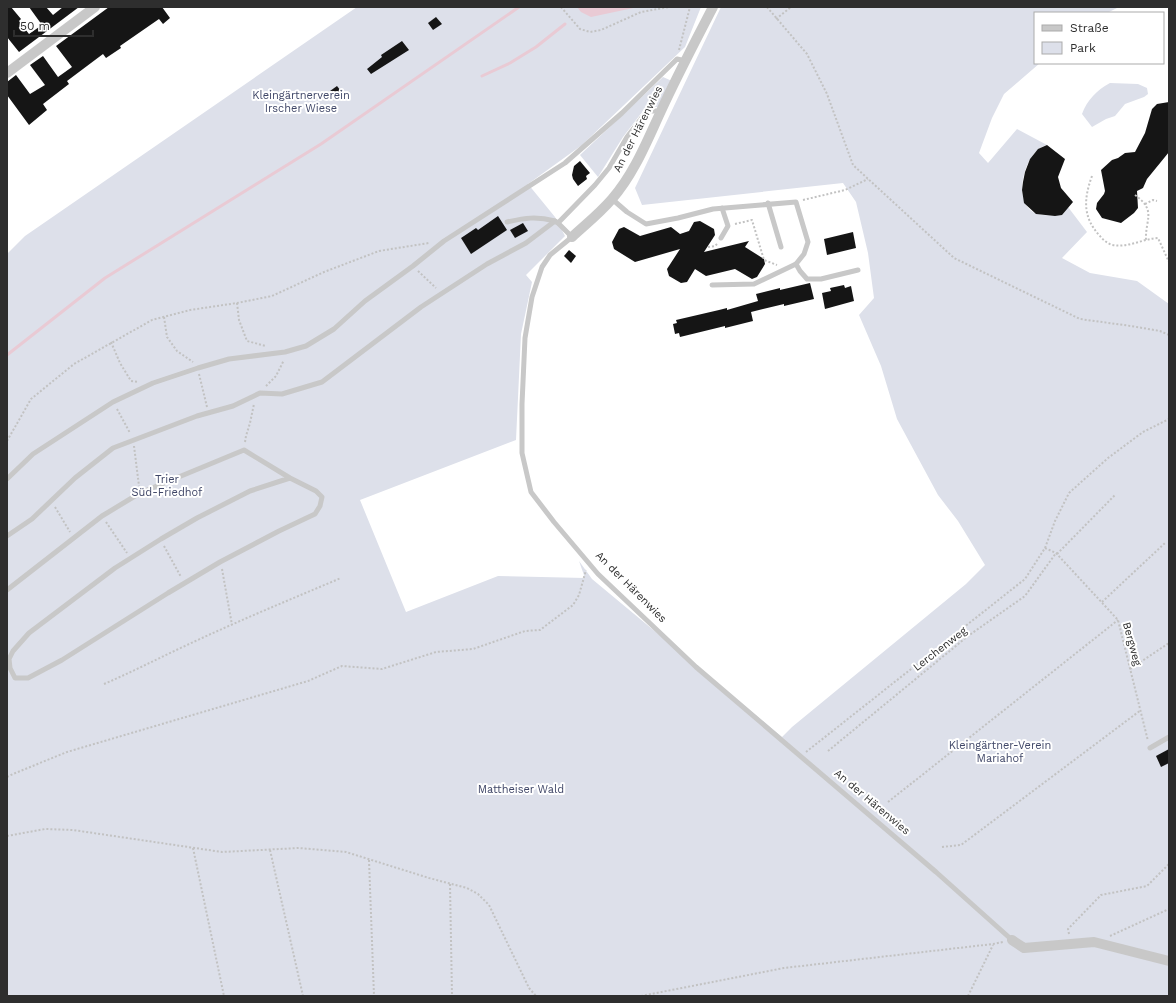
<svg xmlns="http://www.w3.org/2000/svg" width="1176" height="1003" viewBox="0 0 1176 1003" font-family="'Work Sans',sans-serif">
<style>
.green{fill:#dde0ea}
.water{fill:#e9cad4}
.lines{fill:none;stroke-linecap:round;stroke-linejoin:round}
.stream{stroke:#e9cad4;stroke-width:3}
.building{fill:#151515}
.path{stroke:#c2c2c2;stroke-width:2;stroke-dasharray:2 2;stroke-linecap:butt}
.service{stroke:#c8c8c8;stroke-width:5}
.minor{stroke:#c8c8c8;stroke-width:10}
.labels{text-anchor:middle;dominant-baseline:central;stroke-width:4;stroke-linejoin:round;paint-order:stroke}
.park-label{font-size:11px;fill:#3f4667;stroke:#fff}
.street-label{font-size:11px;fill:#2e2e2e;stroke:#fff}
</style>
<rect width="100%" height="100%" fill="#fff"/>
<!-- green -->
<g class="green">
<path d="M357 7H701L685 47 582 145 528 184 555 217 565 236 526 275 532 282 521 334 516 440 360 500 406 612 498 576 585 578 579 561 592 579 782 737 792 727 966 584 985 565 958 521 938 495 897 419 881 366 859 315 874 298 868 253 856 202 843 183 642 205 635 188 721 7H1119L1107 13H1035V63H1040L1004 94 992 118 979 153 988 163 1017 129 1047 145C1024 150 1010 205 1037 214 1045 216 1054 215 1062 215L1068 207 1087 232 1062 258 1090 273 1137 281 1169 304V996H7V254L25 236Z"/>
<path d="M663 77 672 81 659 107H646L623 137 598 177 580 155Z"/>
<path d="M1110 83 1138 84 1147 88 1148 94 1144 97 1125 104 1115 116 1106 119 1092 127 1082 114C1087 100 1097 90 1110 83Z"/>
</g>
<!-- water -->
<path class="water" d="M577 7H638L591 17 581 12Z"/>
<g class="lines">
<!-- stream -->
<g class="stream">
<path d="M482 76 510 63 536 47 565 24"/>
<path d="M7 355 105 278 321 144 519 7"/>
</g>
</g>
<!-- building -->
<g class="building">
<path d="M7 7H11L21 19 19 21 29 34 42 25 29 7H46L53 15 63 7H79L19 52 7 37Z"/>
<path d="M109 7H162L170 18 163 24 159 19 120 46 121 48 106 58 103 54 67 81 69 84 43 104 47 110 29 125 7 95V82L16 75 30 94 45 85 30 65 43 56 58 77 72 67 56 46Z"/>
<path d="M436 17 442 24 433 30 428 23Z"/>
<path d="M402 41 409 50 371 74 367 69 382 57 381 55Z"/>
<path d="M337 86 344 95 336 100 330 91Z"/>
<path d="M1169 102V152L1147 179 1143 188 1137 191 1138 208 1134 213 1121 223 1102 218 1096 209 1097 203 1104 194 1105 191 1101 170 1112 160 1118 158 1125 153 1135 152 1145 133 1152 109 1157 104Z"/>
<path d="M1047 145 1065 159 1058 177 1061 188 1073 202 1062 215 1055 216 1036 214 1024 203 1022 190 1023 182 1025 172 1030 159 1038 149Z"/>
<path d="M580 161 590 173 586 176 587 179 578 186 573 179 572 175 574 166Z"/>
<path d="M498 216 507 230 471 254 461 238 476 228 478 230Z"/>
<path d="M700 221 714 229 715 235 704 252 749 241 745 247 764 259 765 264 757 277 752 279 735 269 706 276 695 269 687 282 681 283 669 276 667 269 680 249 635 262 614 249 612 242 619 229 624 227 640 236 671 227 680 234 689 231 694 222Z"/>
<path d="M523 223 528 231 515 238 510 230Z"/>
<path d="M853 232 856 248 827 255 824 239Z"/>
<path d="M569 250 576 256 571 263 564 256Z"/>
<path d="M810 283 814 299 784 306V304L751 312 753 321 725 328V326L680 337 679 333 675 334 673 324 677 323 676 320 719 310 727 308V310L758 301 756 294 780 288V290Z"/>
<path d="M844 285 845 288 851 286 854 301 825 309 822 293 831 291 830 288Z"/>
<path d="M1169 749V763L1161 767 1156 756Z"/>
</g>
<g class="lines">
<!-- path -->
<g class="path">
<path d="M561 7 580 29 590 32 601 30 641 12 669 7"/>
<path d="M767 7 807 54 827 94 853 165 954 258 1080 319 1131 326 1160 331 1169 335"/>
<path d="M776 19 791 7"/>
<path d="M679 50 690 7"/>
<path d="M1092 176C1084 198 1082 217 1100 236 1103 240 1107 243 1112 245 1128 248 1142 239 1158 238L1169 262"/>
<path d="M1135 195C1157 211 1145 219 1146 240"/>
<path d="M803 200 845 190 868 179"/>
<path d="M1145 204 1153 200 1157 201"/>
<path d="M735 224 752 220 764 260 777 265"/>
<path d="M708 247 715 246 717 244"/>
<path d="M418 271 436 288"/>
<path d="M237 303 239 320 247 341 266 346"/>
<path d="M164 317 167 337 177 351 193 362"/>
<path d="M111 342 120 363 131 381 138 382"/>
<path d="M199 374 207 407"/>
<path d="M266 386 276 376 284 360"/>
<path d="M117 409 130 433"/>
<path d="M7 441 31 399 74 364 152 320 190 310 237 303 272 296 324 272 379 251 429 243"/>
<path d="M245 442 246 436 250 423 254 404"/>
<path d="M134 446 139 486"/>
<path d="M55 507 70 532"/>
<path d="M106 522 127 553"/>
<path d="M164 546 181 577"/>
<path d="M1045 548 1056 553 1118 620 1148 741"/>
<path d="M1057 554 1115 495"/>
<path d="M222 569 232 625"/>
<path d="M1102 602 1165 543"/>
<path d="M1130 669 1169 643"/>
<path d="M104 684C132 672 159 658 187 645 238 621 289 600 341 578"/>
<path d="M828 751 968 636 1025 596 1056 553"/>
<path d="M806 752 1025 579 1045 548 1055 521 1069 493 1108 458 1143 432 1169 419"/>
<path d="M7 777 13 774 67 752 308 681 342 666 382 669 436 652 473 649 525 631 540 630 573 605 579 595 586 570"/>
<path d="M888 802 1118 620"/>
<path d="M7 836 45 829 73 830 222 852 299 848 346 852 429 878 467 888 478 894 489 905 529 988 536 996"/>
<path d="M942 847 961 845 1141 710"/>
<path d="M193 848 224 996"/>
<path d="M270 850 303 996"/>
<path d="M369 860 374 996"/>
<path d="M450 884 452 996"/>
<path d="M1069 934 1068 929 1101 895 1147 886 1169 864"/>
<path d="M1110 936 1169 909"/>
<path d="M641 996 784 968 993 944 1003 942"/>
<path d="M968 996 993 945"/>
</g>
<!-- service -->
<g class="service">
<path d="M661 111H647L627 137 609 168 595 185 558 223 572 237 550 255 542 267 532 297 525 338 522 404V453L531 492 554 522 598 574 696 667 936 872 1012 940"/>
<path d="M612 199 627 212 646 224 678 218 713 209 796 202 808 242 804 254 796 264 754 284 712 285"/>
<path d="M768 203 781 247"/>
<path d="M507 222C525 218 536 216 555 221"/>
<path d="M721 238 728 226 722 208"/>
<path d="M796 264 800 271 807 279H821L858 270"/>
<path d="M7 479 33 454 113 402 153 383 198 368 229 359 285 352 306 346 334 329 365 301 413 266 444 241 565 163 622 113 677 59 686 61"/>
<path d="M7 536 32 519 75 478 113 448 197 416 233 406 260 393 282 394 322 382 421 307 487 264 526 243 555 221 558 223"/>
<path d="M7 590 102 516 140 493 244 450 290 478 316 491 322 497 320 506 315 514 279 531 220 562 168 593 62 660 28 678H15L10 668 9 659 13 651 29 633 115 568 161 539 197 518 250 491 290 478"/>
<path d="M1150 748 1169 737"/>
</g>
<!-- minor -->
<g class="minor">
<path d="M7 73 95 7"/>
<path d="M572 237C585 225 600 213 612 199 634 174 647 141 661 111 677 76 695 42 713 7"/>
<path d="M1012 940 1024 948 1094 942 1169 961"/>
</g>
</g>
<g class="labels">
<!-- park labels -->
<g class="park-label">
<text x="301" y="95">Kleingärtnerverein<tspan x="301" dy="13">Irscher Wiese</tspan></text>
<text x="167" y="479">Trier<tspan x="167" dy="13">Süd-Friedhof</tspan></text>
<text x="1000" y="745">Kleingärtner-Verein<tspan x="1000" dy="13">Mariahof</tspan></text>
<text x="521" y="789">Mattheiser Wald</text>
</g>
<!-- street labels -->
<g class="street-label">
<text transform="translate(638 129) rotate(-63)">An der Härenwies</text>
<text transform="translate(631 587) rotate(45)">An der Härenwies</text>
<text transform="translate(1132 644) rotate(75)">Bergweg</text>
<text transform="translate(940 649) rotate(-38)">Lerchenweg</text>
<text transform="translate(872 802) rotate(40)">An der Härenwies</text>
</g>
</g>
<!-- border -->
<rect width="1176" height="1003" fill="none" stroke="#2e2e2e" stroke-width="16"/>
<!-- legend -->
<rect x="1034" y="12" width="130" height="52" fill="#ffffff" stroke="#ababab"/>
<rect x="1042" y="25" width="20" height="6" fill="#c8c8c8" stroke="#ababab"/>
<text x="1070" y="32" font-size="12" fill="#2e2e2e">Straße</text>
<rect x="1042" y="42" width="20" height="12" fill="#dde0ea" stroke="#ababab"/>
<text x="1070" y="52" font-size="12" fill="#2e2e2e">Park</text>
<!-- scale -->
<path d="M14 30v6h79v-6" fill="none" stroke="#2e2e2e" stroke-width="2"/>
<text x="20" y="30" font-size="12" fill="#2e2e2e" stroke="#ffffff" stroke-width="3" paint-order="stroke">50 m</text>
</svg>
